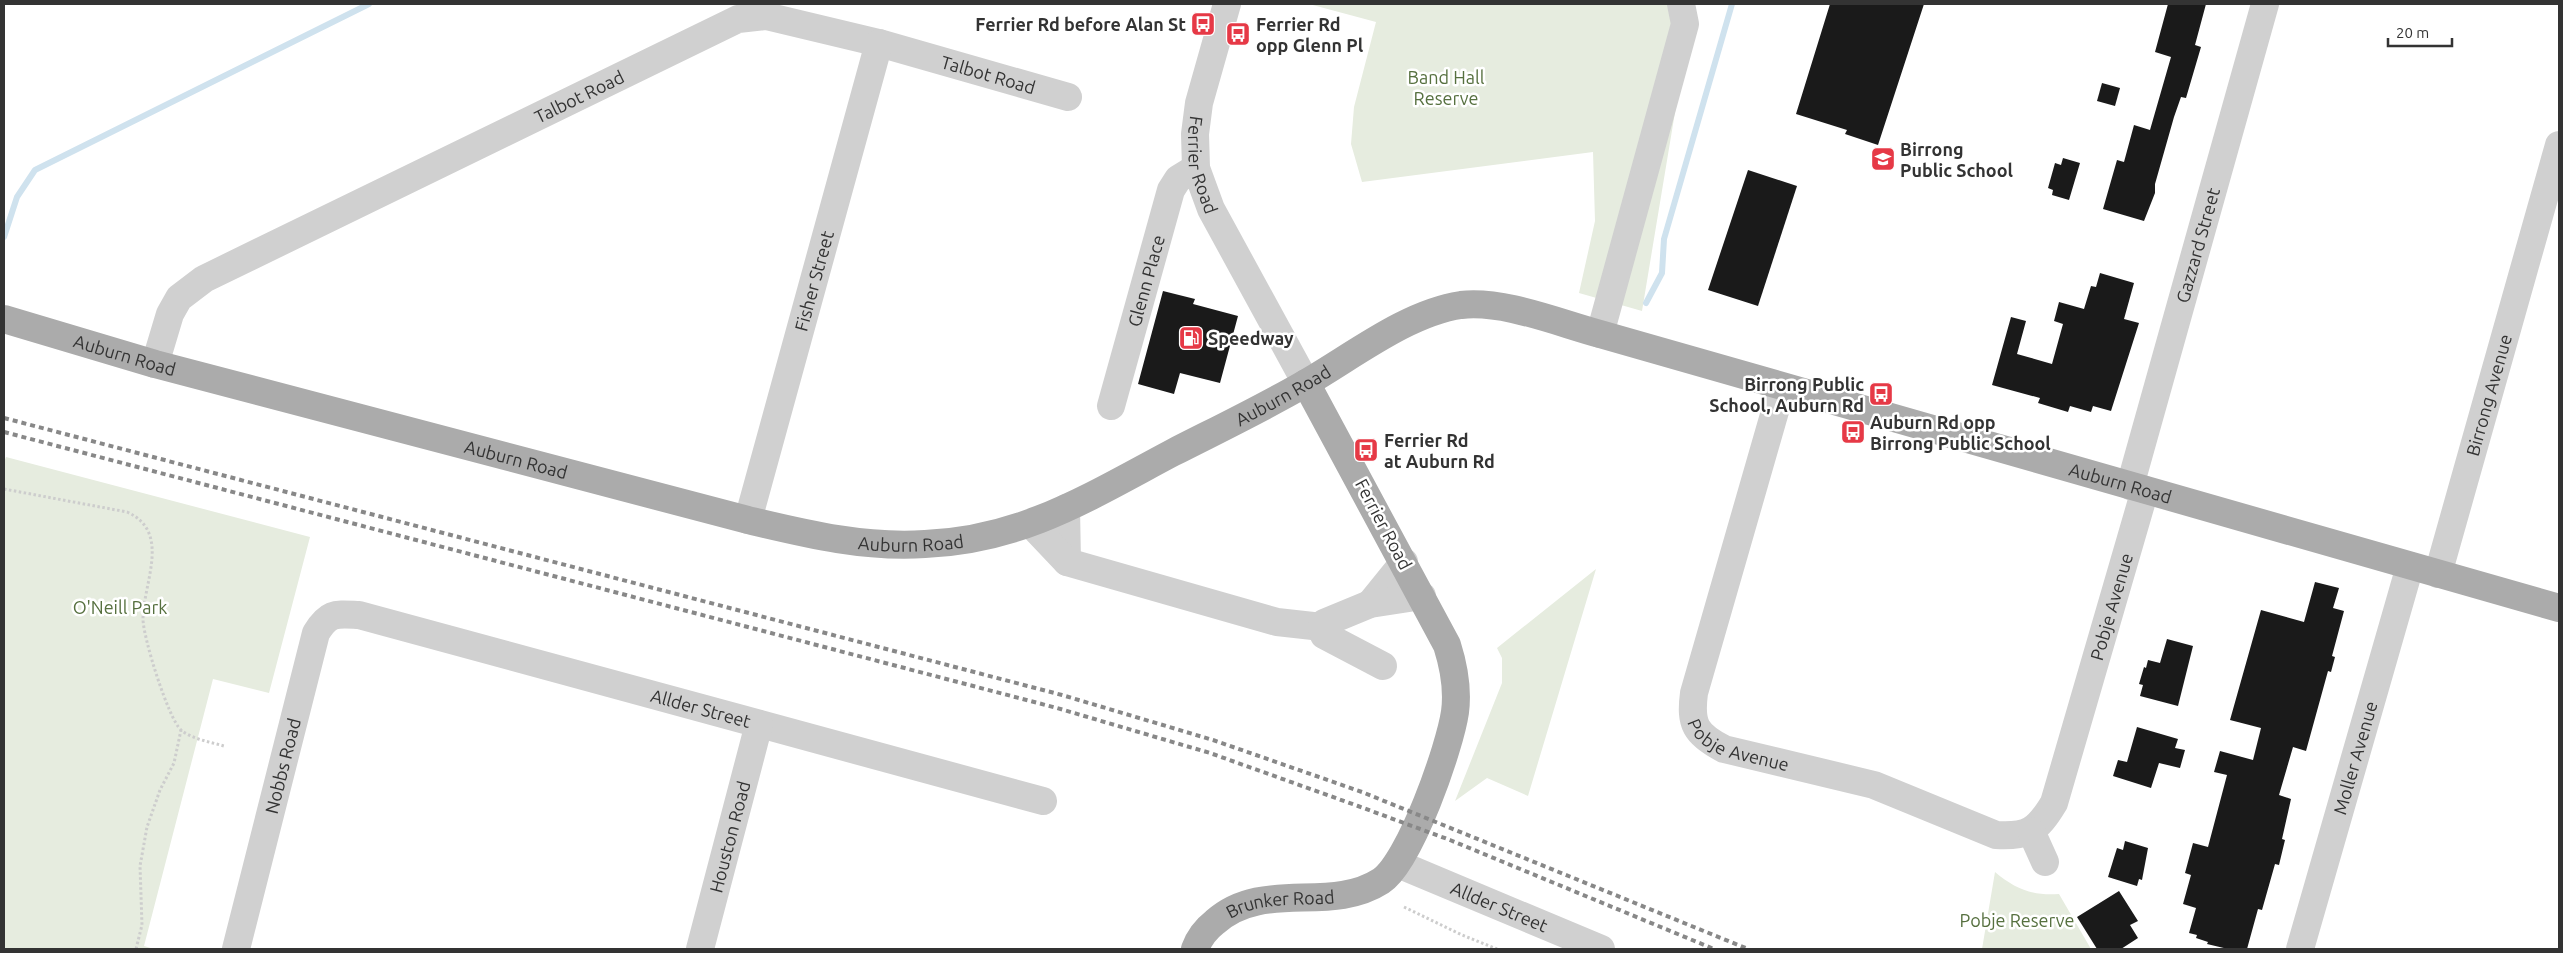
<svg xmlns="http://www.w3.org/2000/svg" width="2563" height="953" viewBox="0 0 2563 953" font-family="Ubuntu,sans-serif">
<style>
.green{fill:#e6ecdf}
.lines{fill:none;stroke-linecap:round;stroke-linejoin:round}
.stream{stroke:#cfe2ee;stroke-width:6}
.building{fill:#1a1a1a}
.path{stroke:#cdcdcd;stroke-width:3;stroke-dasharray:2.5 2.5;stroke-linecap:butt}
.minor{stroke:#d0d0d0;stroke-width:28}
.major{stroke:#ababab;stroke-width:28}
.rail{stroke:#888;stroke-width:4;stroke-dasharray:5 4;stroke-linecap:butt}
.labels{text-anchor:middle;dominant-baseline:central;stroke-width:5;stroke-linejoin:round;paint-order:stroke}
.poi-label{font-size:18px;font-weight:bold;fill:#333;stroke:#fff;text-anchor:start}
.street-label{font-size:18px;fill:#333;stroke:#fff}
.park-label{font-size:18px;fill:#56703f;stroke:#fff}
</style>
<rect width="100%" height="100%" fill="#fff"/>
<!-- green -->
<g class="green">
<path d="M1309 4H1693L1642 311 1579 293 1595 221 1593 152 1362 182 1351 144 1354 107 1376 22Z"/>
<path d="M6 457 310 537 269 693 213 679 144 946 154 949H4V462Z"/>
<path d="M1596 569 1528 796 1487 778 1455 801 1502 683V658L1497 648Z"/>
<path d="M1995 872C2015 889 2033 896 2059 894L2091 949H1982Z"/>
</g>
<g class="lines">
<!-- stream -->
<g class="stream">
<path d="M4 237 17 197 35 170 369 4"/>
<path d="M1646 303 1662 273 1664 239 1732 4"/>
</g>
</g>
<!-- building -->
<g class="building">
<path d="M1830 4H1924L1878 145 1845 134 1847 130 1796 114Z"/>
<path d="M2168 4H2206L2195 45 2201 47 2186 98 2181 97 2174 117 2155 184V193L2144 221 2103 209 2117 160 2124 162 2134 125 2150 130 2171 57 2155 52Z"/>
<path d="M2102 83 2120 88 2115 106 2097 101Z"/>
<path d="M2063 158 2080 163 2069 200 2052 195 2053 190 2048 188 2055 163 2061 165Z"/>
<path d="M1748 170 1797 186 1758 306 1708 290Z"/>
<path d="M2100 273 2134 283 2124 319 2139 323 2111 411 2093 406 2091 412 2070 406 2068 412 2038 403 2040 398 1992 385 2011 317 2026 321 2017 354 2052 364 2063 324 2054 321 2059 302 2084 309 2091 286 2096 287Z"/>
<path d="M1163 291 1195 299 1193 304 1238 316 1220 383 1180 373 1174 394 1138 384Z"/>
<path d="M2315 582 2339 588 2333 608 2344 611 2332 656 2335 657 2331 672 2328 671 2306 751 2293 747 2279 795 2291 799 2282 839 2285 840 2279 865 2275 864 2262 910 2258 909 2247 949H2228L2207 944 2208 942 2196 938 2197 935 2189 933 2196 908 2183 904 2191 875 2185 873 2193 843 2208 847 2227 775 2214 772 2220 751 2253 760 2261 728 2230 720 2261 610 2304 622Z"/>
<path d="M2167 639 2193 646 2178 706 2140 696 2143 685 2139 684 2144 667 2146 668 2148 660 2160 663Z"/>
<path d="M2137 727 2178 739 2175 748 2185 750 2180 768 2159 763 2151 788 2113 776 2118 760 2127 762Z"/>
<path d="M2125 841 2148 848 2142 880 2139 879 2137 886 2108 877 2117 848 2123 850Z"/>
<path d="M2119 891 2138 921 2130 925 2138 938 2121 949H2097L2077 917Z"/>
</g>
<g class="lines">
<!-- path -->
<g class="path">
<path d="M4 489 127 512C172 532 143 583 143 619 143 637 168 718 181 730 192 739 210 742 224 746"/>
<path d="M1404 907 1462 935 1497 949"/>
<path d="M136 949 142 925 140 866 147 827 160 790 174 763 181 730"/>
</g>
<!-- minor -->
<g class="minor">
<path id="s1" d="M1227 4 1199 103 1195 134 1196 168 1211 209 1306 383"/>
<path d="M1600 334 1685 24 1681 4"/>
<path id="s2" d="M155 364 170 314 179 298 204 279 738 19 766 16 879 43 1068 97"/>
<path id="s3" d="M1782 387 1694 693C1690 724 1695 734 1724 749L1874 785 1996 835C2028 837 2037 831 2054 803L2145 490"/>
<path id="s4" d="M1111 406 1171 190 1178 179 1196 168"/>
<path id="s5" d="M2130 486 2265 4"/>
<path d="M1066 508 1067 562"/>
<path id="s6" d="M748 520 879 43"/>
<path d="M1031 524 1067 562 1277 622 1322 627"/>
<path id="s7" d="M2438 574 2559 145"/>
<path d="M1370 604 1404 562"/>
<path d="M1383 666 1324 635 1322 627 1324 623 1370 604 1422 596"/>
<path d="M2031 831 2045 862"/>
<path id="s8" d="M1398 864 1601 949"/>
<path id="s9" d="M236 949 316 633C329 612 335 614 359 615L1043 801"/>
<path id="s10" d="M700 949 759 724"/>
<path id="s11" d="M2300 949 2410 566"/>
</g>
<!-- major -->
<g class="major">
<path id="s12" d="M4 319 155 364 748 520C807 534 864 548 925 544 1022 540 1089 497 1172 453 1217 430 1263 408 1306 383 1353 356 1407 313 1461 305 1504 300 1559 323 1600 334L2559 608"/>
<path id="s13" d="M1195 949C1199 938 1206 929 1215 922 1263 879 1330 914 1381 881 1410 862 1450 747 1455 712 1458 689 1454 667 1447 645L1306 383"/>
</g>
<!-- rail -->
<g class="rail">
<path d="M4 418 1062 695 1213 740 1362 792 1748 949"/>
<path d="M4 432 1057 708 1210 753 1358 806 1450 840 1714 949"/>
</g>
</g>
<!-- icons -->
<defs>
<symbol id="bus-square" viewBox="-11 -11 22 22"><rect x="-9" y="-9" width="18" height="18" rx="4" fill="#e63946" stroke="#fff"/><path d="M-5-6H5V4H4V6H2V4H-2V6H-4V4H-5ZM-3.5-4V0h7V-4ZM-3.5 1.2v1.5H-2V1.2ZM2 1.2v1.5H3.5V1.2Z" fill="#fff"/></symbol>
<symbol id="school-square" viewBox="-11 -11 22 22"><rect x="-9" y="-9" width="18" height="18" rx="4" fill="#e63946" stroke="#fff"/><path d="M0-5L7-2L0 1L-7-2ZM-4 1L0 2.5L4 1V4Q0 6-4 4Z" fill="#fff"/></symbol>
<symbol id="fuel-square" viewBox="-11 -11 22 22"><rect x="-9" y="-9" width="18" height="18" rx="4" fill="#e63946" stroke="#fff"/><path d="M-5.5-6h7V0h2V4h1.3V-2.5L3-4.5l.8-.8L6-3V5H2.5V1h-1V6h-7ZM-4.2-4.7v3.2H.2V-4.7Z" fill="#fff"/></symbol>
</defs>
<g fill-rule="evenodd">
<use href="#bus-square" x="1189" y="10" width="28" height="28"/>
<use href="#bus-square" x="1224" y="20" width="28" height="28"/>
<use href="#school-square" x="1869" y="145" width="28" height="28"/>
<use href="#fuel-square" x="1177" y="324" width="28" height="28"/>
<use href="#bus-square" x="1867" y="380" width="28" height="28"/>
<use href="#bus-square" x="1839" y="418" width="28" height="28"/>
<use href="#bus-square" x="1352" y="436" width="28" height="28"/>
</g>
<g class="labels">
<!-- poi labels -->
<g class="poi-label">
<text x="1186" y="24" text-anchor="end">Ferrier Rd before Alan St</text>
<text x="1256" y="24">Ferrier Rd<tspan x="1256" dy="21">opp Glenn Pl</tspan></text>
<text x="1900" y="149">Birrong<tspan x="1900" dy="21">Public School</tspan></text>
<text x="1208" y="338">Speedway</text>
<text x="1864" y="384" text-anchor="end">Birrong Public<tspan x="1864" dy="21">School, Auburn Rd</tspan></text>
<text x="1870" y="422">Auburn Rd opp<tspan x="1870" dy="21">Birrong Public School</tspan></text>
<text x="1384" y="440">Ferrier Rd<tspan x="1384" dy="21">at Auburn Rd</tspan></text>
</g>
<!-- street labels -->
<g class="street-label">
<text stroke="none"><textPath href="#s2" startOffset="954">Talbot Road</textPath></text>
<text stroke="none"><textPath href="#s2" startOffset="519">Talbot Road</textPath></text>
<text stroke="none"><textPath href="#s1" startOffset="166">Ferrier Road</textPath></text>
<text stroke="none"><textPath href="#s5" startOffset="250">Gazzard Street</textPath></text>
<text stroke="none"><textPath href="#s6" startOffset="248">Fisher Street</textPath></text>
<text stroke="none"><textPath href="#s4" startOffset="130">Glenn Place</textPath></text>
<text stroke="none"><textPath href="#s12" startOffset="126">Auburn Road</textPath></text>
<text stroke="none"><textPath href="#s12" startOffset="1341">Auburn Road</textPath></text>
<text stroke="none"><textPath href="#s7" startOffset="186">Birrong Avenue</textPath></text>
<text stroke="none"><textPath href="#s12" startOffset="531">Auburn Road</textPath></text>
<text stroke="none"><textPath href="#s12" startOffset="2226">Auburn Road</textPath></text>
<text transform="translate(1384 524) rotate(62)">Ferrier Road</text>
<text stroke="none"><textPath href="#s12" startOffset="936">Auburn Road</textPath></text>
<text stroke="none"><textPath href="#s3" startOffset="951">Pobje Avenue</textPath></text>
<text stroke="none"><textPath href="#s9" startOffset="731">Allder Street</textPath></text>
<text stroke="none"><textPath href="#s3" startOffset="400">Pobje Avenue</textPath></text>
<text stroke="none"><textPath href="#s11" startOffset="199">Moller Avenue</textPath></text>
<text stroke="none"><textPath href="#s9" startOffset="189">Nobbs Road</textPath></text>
<text stroke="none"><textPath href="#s10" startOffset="116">Houston Road</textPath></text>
<text stroke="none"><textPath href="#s13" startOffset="104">Brunker Road</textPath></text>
<text stroke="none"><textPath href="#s8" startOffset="110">Allder Street</textPath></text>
</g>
<!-- park labels -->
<g class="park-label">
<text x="1446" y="77">Band Hall<tspan x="1446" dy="21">Reserve</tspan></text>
<text x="120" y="607">O'Neill Park</text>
<text x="2017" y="920">Pobje Reserve</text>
</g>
</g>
<!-- border -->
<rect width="2563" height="953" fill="none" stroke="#333333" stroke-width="10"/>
<!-- scale -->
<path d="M2388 38v8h64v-8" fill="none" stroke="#333333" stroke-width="2.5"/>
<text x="2396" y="38" font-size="15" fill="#333333" stroke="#ffffff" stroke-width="4" paint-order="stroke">20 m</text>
</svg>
